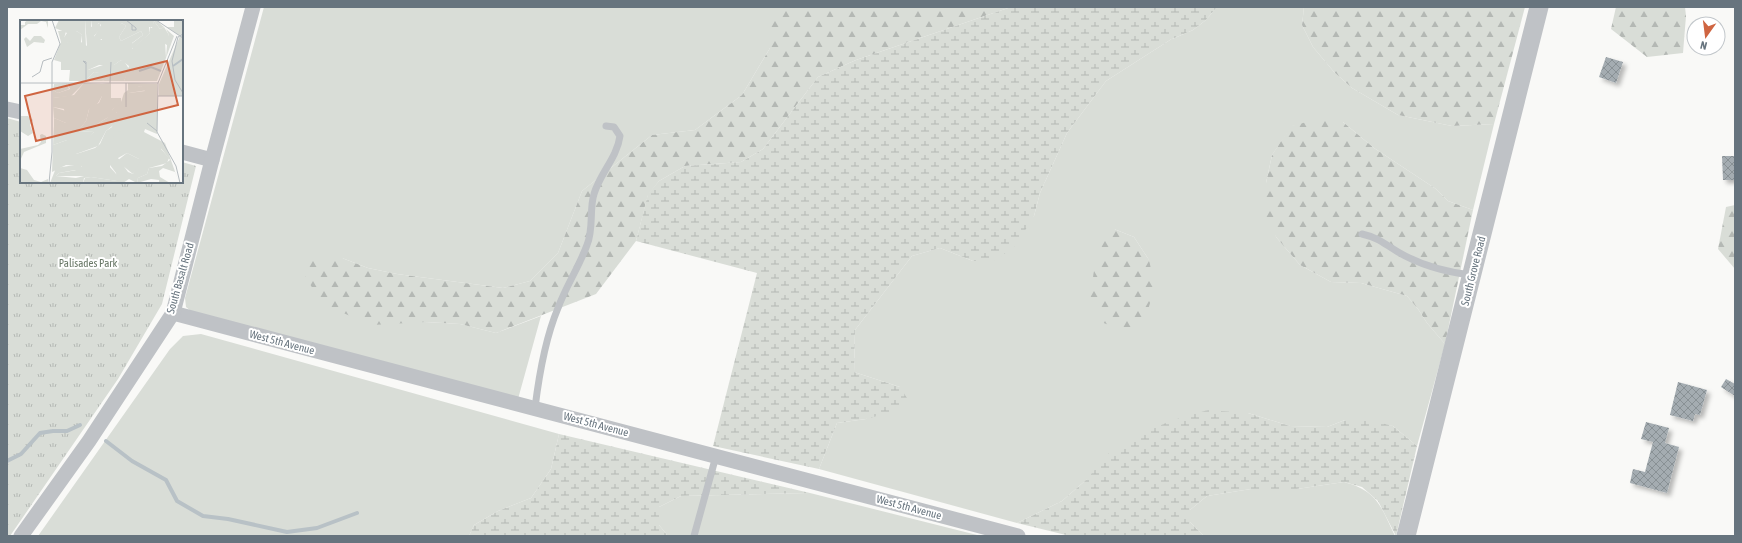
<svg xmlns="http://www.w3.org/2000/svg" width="1742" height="543" viewBox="0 0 1742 543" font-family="'Asap Condensed',sans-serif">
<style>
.grass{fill:#d9ddd7;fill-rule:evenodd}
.forest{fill:url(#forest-firs)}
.wetland{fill:url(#wetland-marsh)}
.park{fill:url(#park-tufts)}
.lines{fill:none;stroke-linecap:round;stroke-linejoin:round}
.stream{stroke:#b8c1c6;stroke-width:4}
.building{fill:url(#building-cross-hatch);filter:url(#shadow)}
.service{stroke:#bfc2c6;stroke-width:7}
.minor{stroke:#bfc2c6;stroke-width:15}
.tertiary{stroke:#bfc2c6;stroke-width:19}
.labels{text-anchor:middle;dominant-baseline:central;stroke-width:4;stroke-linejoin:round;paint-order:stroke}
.park-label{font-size:11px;fill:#687766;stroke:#fff}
.street-label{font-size:11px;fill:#67747e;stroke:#fff}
.inset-river{fill:none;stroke:#b8c1c6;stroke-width:2}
.inset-road{fill:none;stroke:#b6bcc0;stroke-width:1}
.view{fill:#cf6541;fill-opacity:0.15;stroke:#cf6541;stroke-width:2}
.inset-edge{fill:none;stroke:#67747e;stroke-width:2}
</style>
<defs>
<pattern id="forest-firs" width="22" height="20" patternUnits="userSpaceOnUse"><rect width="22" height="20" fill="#d9ddd7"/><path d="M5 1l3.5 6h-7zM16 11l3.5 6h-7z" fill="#b4b8b4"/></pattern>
<pattern id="wetland-marsh" width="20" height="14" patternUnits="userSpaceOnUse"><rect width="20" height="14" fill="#d9ddd7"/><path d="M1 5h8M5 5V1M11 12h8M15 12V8" fill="none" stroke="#b4b8b4"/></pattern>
<pattern id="park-tufts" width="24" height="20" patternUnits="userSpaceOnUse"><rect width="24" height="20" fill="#d9ddd7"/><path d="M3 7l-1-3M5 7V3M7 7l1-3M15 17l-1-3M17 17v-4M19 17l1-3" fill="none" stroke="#b4b8b4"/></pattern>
<pattern id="building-cross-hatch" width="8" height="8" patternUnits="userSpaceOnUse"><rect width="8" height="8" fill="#a4acb1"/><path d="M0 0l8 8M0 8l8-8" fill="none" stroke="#899195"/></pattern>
<filter id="shadow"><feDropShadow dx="3.5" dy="3.5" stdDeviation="2" flood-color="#0004"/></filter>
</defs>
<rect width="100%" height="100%" fill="#f9f9f7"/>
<!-- grass -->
<g class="grass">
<path d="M264 7H770V48L742 95 695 130 652 135 582 191 558 253 530 281 503 288 397 274 368 268 342 258 425 322 460 324 496 333 541 316 518 399 193 313 186 307 185 298Z"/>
<path d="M1217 7H1304L1302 25 1313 47 1334 72 1352 88 1398 115 1452 126 1494 124 1473 210 1448 201 1436 189 1374 148 1343 122 1292 126 1272 155 1266 183 1276 237 1300 265 1331 282 1361 283 1407 296 1418 309 1427 323 1445 344 1417 446 1393 426 1345 420 1327 427 1290 426 1248 413 1086 480 1062 501 1017 523 819 469 837 423 866 419 900 387 854 372 855 330 912 256 940 248 973 261 1034 216 1040 193 1067 133 1106 81 1170 40 1193 30 1206 20ZM1114 229 1134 237 1149 260Z"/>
<path d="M201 334 559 434 551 469 531 498 498 511 474 525 469 536H38L170 349 183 336Z"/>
<path d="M1344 482C1378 491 1381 507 1395 536H1204L1190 522V510L1207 496 1251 489H1297Z"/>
<path d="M810 493 981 536H668L659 525V507L681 496Z"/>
</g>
<!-- forest -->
<g class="forest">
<path d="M770 7H1011L856 60 818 77 763 149 741 162 685 166 659 181 648 195 636 241 596 294 496 333 460 324 425 322 372 325 324 305 305 277 311 260 342 258 368 268 397 274 503 288 530 281 558 253 582 191 652 135 695 130 742 95 770 48Z"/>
<path d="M1304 7H1525L1494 124 1452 126 1398 115 1352 88 1334 72 1313 47 1302 25Z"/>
<path d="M1616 7H1685L1686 16 1683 53 1647 57 1611 29Z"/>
<path d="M1319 119 1343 122 1374 148 1436 189 1448 201 1473 210 1445 344 1427 323 1418 309 1407 296 1361 283 1331 282 1300 265 1276 237 1265 214 1266 183 1272 155 1291 126Z"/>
<path d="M1735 205V269L1718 249 1726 207Z"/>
<path d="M1114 229 1134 237 1149 260 1155 287 1146 316 1125 331 1101 322 1090 300 1094 270 1103 241Z"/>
</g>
<!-- wetland -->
<g class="wetland">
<path d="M1011 7H1217L1206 20 1193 30 1170 40 1106 81 1067 133 1040 193 1034 216 1016 245 996 260 973 261 940 248 912 256 855 330 854 372 900 387 907 398 892 412 866 419 837 423 819 469 713 446 757 273 636 241 648 194 659 181 685 166 741 162 763 149 818 77 856 60Z"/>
<path d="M1208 410 1248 413 1290 426 1327 427 1345 420 1365 419 1393 426 1417 446 1396 536 1378 501 1362 487 1344 482 1297 489H1251L1207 496 1190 510V522L1204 536H1070L1017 523 1062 501 1086 480 1109 453 1141 434 1170 421Z"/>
<path d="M559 434 810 493 681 496 659 507V525L668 536H469L474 525 498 511 531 498 551 469Z"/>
</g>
<!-- park -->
<path class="park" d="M7 118 21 122V182H182V162L196 166 162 304 118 379 10 536H7Z"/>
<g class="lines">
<!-- stream -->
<g class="stream">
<path d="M106 441 132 461 166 480 177 501 203 516 228 519 287 532 317 528 357 513"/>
<path d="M7 461 21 454 40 433 53 431H67L80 425"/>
</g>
</g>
<!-- building -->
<g class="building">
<path d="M1606 57 1623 62 1616 83 1599 77Z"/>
<path d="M1722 156H1735V180H1723Z"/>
<path d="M1726 379 1735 384V396L1721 387Z"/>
<path d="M1678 382 1707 390 1700 415 1695 414 1693 421 1670 415Z"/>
<path d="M1646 422 1669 428 1665 443 1679 447 1667 493 1630 483 1633 469 1645 472 1653 442 1641 439Z"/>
</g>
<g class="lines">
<!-- service -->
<g class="service">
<path d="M1362 234C1379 238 1383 243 1398 252 1420 265 1446 272 1471 275"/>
<path d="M535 408C539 375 545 339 558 308 566 286 579 267 587 245 594 228 589 210 594 194 600 173 617 158 620 136L614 127 606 126"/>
<path d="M694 536 716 456"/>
</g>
<!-- minor -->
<g class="minor">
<path d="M7 109 21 112"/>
<path d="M182 152 212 160"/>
<path d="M173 313 1018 536"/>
<path d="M21 536 89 441 173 313 212 160 253 7"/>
</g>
<!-- tertiary -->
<path class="tertiary" d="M1406 536 1539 7"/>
</g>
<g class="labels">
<!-- park labels -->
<g class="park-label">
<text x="88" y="263">Palisades Park</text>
</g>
<!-- street labels -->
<g class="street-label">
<text transform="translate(1473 271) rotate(-76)">South Grove Road</text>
<text transform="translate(180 278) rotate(-74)">South Basalt Road</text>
<text transform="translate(282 342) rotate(15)">West 5th Avenue</text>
<text transform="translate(596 424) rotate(15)">West 5th Avenue</text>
<text transform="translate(909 507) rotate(15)">West 5th Avenue</text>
</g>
</g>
<!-- overview -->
<g transform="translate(20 20)">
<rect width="163" height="163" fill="#f9f9f7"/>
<path d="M65 0H72L71 7 80 3V9L74 16 84 21 102 3 106 6 99 17 101 21 121 11 123 15 112 23V29L130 13V7L132 8 134 1 140 9 144 7 149 15 145 22 146 38 137 61H104L109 46 101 40 94 45H79L68 50H41V42L34 40 41 22 38 11H46L44 19 47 23 57 11 62 15 61 22 67 26ZM74 52 91 54 94 57 82 61H65ZM47 63 49 69 38 73 33 70 34 64ZM64 63 82 64V76L78 83 69 89 66 101 58 111 74 112 56 134 75 128 80 124 86 111 92 107 96 93 109 73 125 71 121 66 108 70V63L137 64V114L125 109 124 112 145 123 141 129 149 138 147 143 129 148 127 154 118 158 117 163 109 159 103 163H63L65 158 71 157 97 161 96 153 90 145V156H36L39 153 57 150 62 146 46 145 32 152 33 125 47 120 46 106H34V98L46 103 44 89 33 87V78L54 75ZM107 133 119 139 113 154 108 152 98 138Z" fill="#d9ddd7" fill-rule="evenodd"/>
<path d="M8 0H28V8L26 2 21 1 17 4H8L0 10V5H5V2ZM39 0H65L66 28 62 26V15L57 11 52 21 45 24 41 22 47 13 35 8ZM72 0H134L137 1 144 7 140 9 134 1 133 7H129L130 13 113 29 110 25 123 15 121 11 101 21 99 17 106 6 102 3 90 19 82 23V19H73L81 5 79 3 72 9ZM146 9 154 16 146 38 147 25 142 22 149 15ZM14 16H21L25 20 24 23 14 22 7 27 4 19 6 17 10 21ZM121 66 128 70 109 73 107 81 96 93V103L86 111 78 126 56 134 58 128 74 112 58 111 69 109 87 98 93 89 101 82 104 73 111 68ZM33 87 49 92 50 101 46 103 34 98ZM0 96H8L13 100 10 105 13 113 8 116 0 111ZM42 104 50 108 51 114 47 120 33 125 34 106ZM93.5 117a5.5 5.5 0 1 1 11 0a5.5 5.5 0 1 1-11 0ZM22 114 26 116V123L4 132 0 141V129L18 125 21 122 20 115ZM145 123 159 163 155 152 143 148 139 151 140 157 150 163H139V160L131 159 117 163 118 158 127 154 129 148 142 146 150 140 140 127ZM107 133 121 140 113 154 97 141ZM61 144 62 154 55 150 39 153 36 156 56 158 72 154 90 156 86 147 88 145 98 156 97 161 71 157 64 158 63 163H30L36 148ZM0 148 7 150 14 160 21 162 28 159V163H0Z" fill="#d9ddd7"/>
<path d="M101 40 104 41 109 49 104 61H82L94 56 74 52 65 61H49L50 50H68L89 43 94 45ZM47 63H64L51 76 33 78V70L38 73 50 69ZM91 63V78H101V84L93 89 90 96 69 109 58 111 66 101 70 86 79 83 82 76 77 70 81 68 82 64Z" fill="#d9ddd7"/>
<path d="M154 0H163V76H139V64L160 16 147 7H154Z" fill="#d9ddd7"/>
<path class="inset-river" d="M153 46 163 39M119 51 131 47 141 51"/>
<path class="inset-road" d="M106 0 116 8V10H112V5M136 0 163 18M163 14 158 17 152 41 155 60 163 73M157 16 138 63 137 112 156 146 160 163M12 57 20 52 23 41 32 38M66 62V42L63 41 66 44M0 63H138M90 63 91 42M138 76H163M106 87V63M127 103 137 111M29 163 32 132V42L40 24 32 0"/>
<path class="view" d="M147 41 158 85 16 121 5 76Z"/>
<rect width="163" height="163" class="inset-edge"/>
</g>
<!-- border -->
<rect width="1742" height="543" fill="none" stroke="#67747e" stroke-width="16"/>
<!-- north arrow -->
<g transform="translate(1706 36) rotate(194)"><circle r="19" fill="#ffffff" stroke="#c2c7cb"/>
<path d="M0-3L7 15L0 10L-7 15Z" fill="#cf6541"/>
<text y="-6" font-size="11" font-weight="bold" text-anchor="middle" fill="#67747e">N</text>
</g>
</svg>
